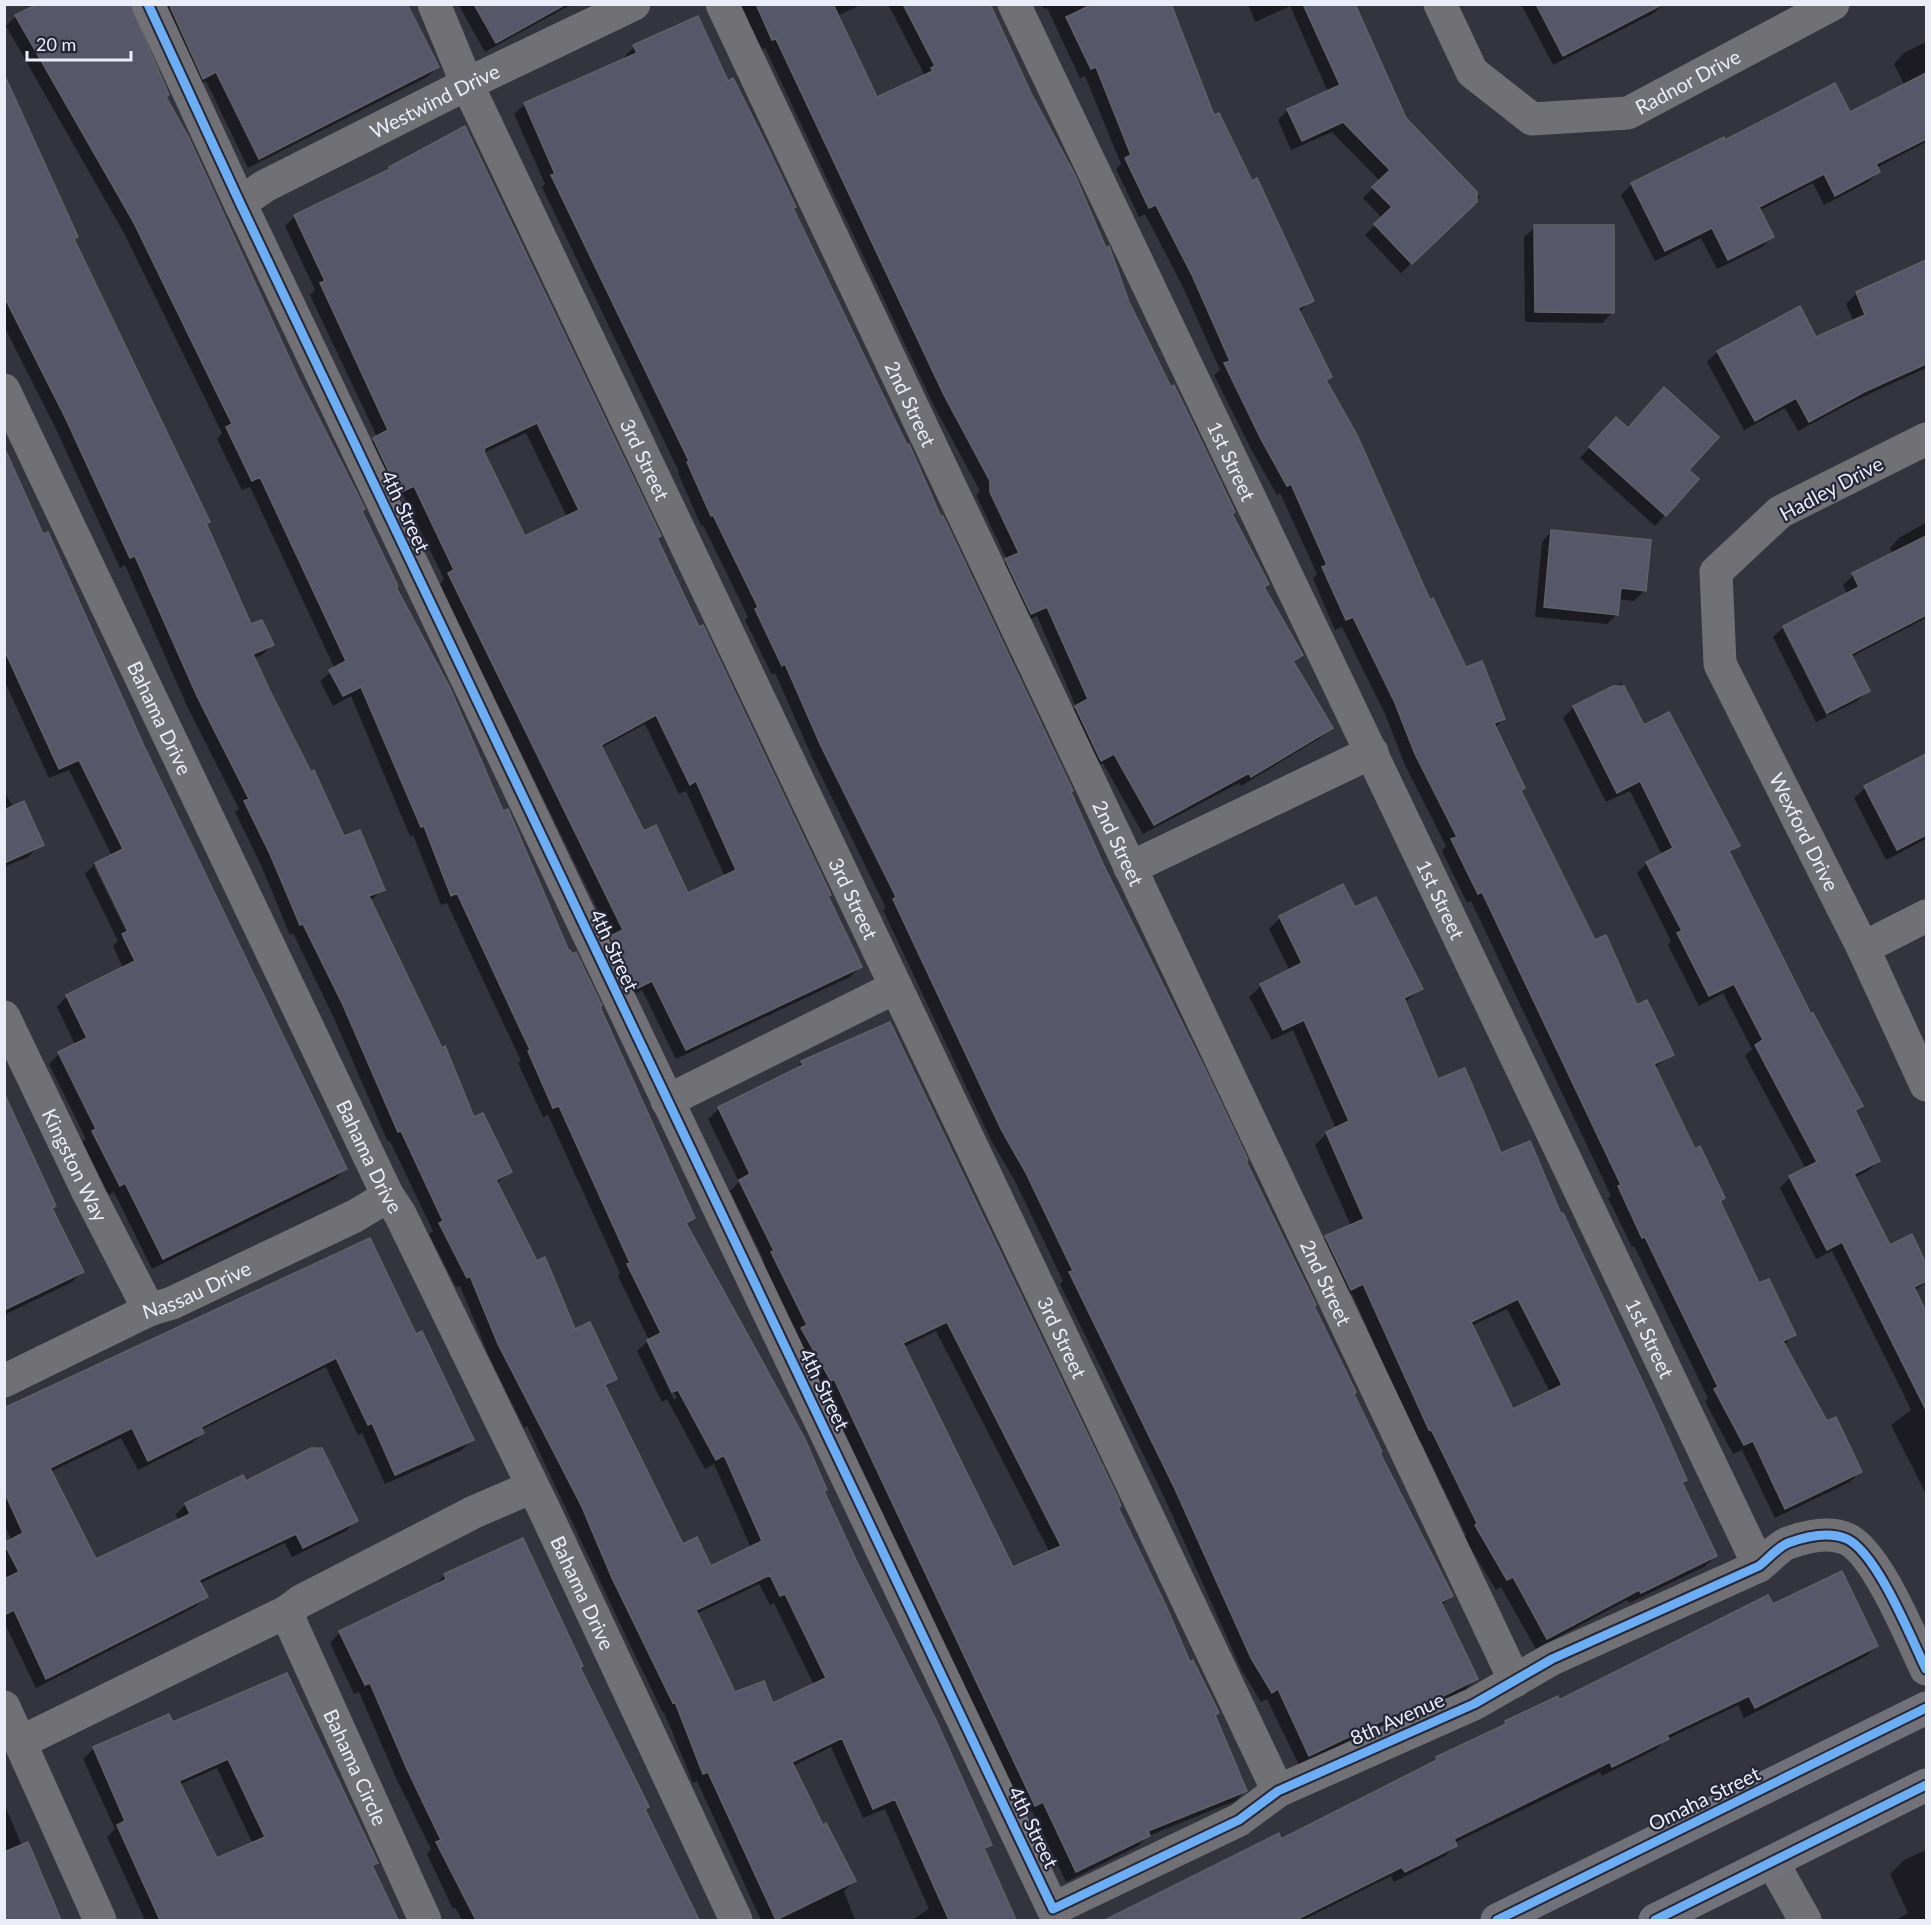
<svg xmlns="http://www.w3.org/2000/svg" width="1931" height="1925" viewBox="0 0 1931 1925" font-family="Lato,sans-serif">
<style>
.shadow{fill:#0007;fill-rule:evenodd}
.building{fill:#565768;stroke:#61616a;stroke-width:1.5;fill-rule:evenodd}
.lines{fill:none;stroke-linecap:round;stroke-linejoin:round}
.minor{stroke:#707075;stroke-width:33}
.major{stroke:#707179;stroke-width:33}
.cycleway-casing{stroke:#252738;stroke-width:13}
.cycleway{stroke:#6dadf4;stroke-width:9}
.labels{text-anchor:middle;dominant-baseline:central;stroke-width:4.5;stroke-linejoin:round;paint-order:stroke}
.street-label{font-size:20px;fill:#ebeef9;stroke:#252738}
</style>
<rect width="100%" height="100%" fill="#34343f"/>
<!-- shadow -->
<g class="shadow">
<path d="M163 4H405L437 67 427 77 248 168 206 81 196 86Z"/>
<path d="M458 4H572L485 52Z"/>
<path d="M741 4H862L837 16 877 99 925 76 888 4H990L1030 94 1105 250 1108 248 1120 277 1118 279 1231 515 1267 584 1263 588 1301 655 1292 664 1331 728 1320 738 1241 786 1239 783 1143 834 1103 763 1090 770 1065 718 1076 707 1037 616 1021 623 996 570 1007 560 976 495 980 491 934 406 765 48 761 50Z"/>
<path d="M1042 4H1169L1214 117 1312 300 1299 312 1330 376 1325 381 1429 602 1465 669 1503 719 1495 728 1520 792 1595 942 1636 1007 1672 1054 1654 1068 1694 1151 1723 1198 1719 1202 1759 1285 1794 1334 1784 1345 1826 1423 1860 1472 1850 1482 1775 1518 1742 1450 1733 1454 1705 1401 1708 1398 1634 1246 1632 1247 1608 1198 1611 1196 1471 901 1467 903 1442 851 1446 846 1405 765 1385 714 1342 627 1335 630 1313 579 1317 574 1280 493 1277 495 1251 449 1214 375 1220 370 1182 285 1145 214 1139 217 1116 169 1121 164 1085 76 1080 78 1047 8 1044 9Z"/>
<path d="M1248 4H1355L1405 119 1480 197 1401 273 1365 235 1382 218 1363 198 1380 181 1332 132 1291 150 1278 120 1288 110 1328 92 1290 6 1255 22Z"/>
<path d="M1521 4H1663L1654 13 1553 65Z"/>
<path d="M16 16 165 98 394 588 567 949 598 1008 693 1218 686 1225 823 1492 934 1720 990 1844 984 1850 1015 1920H912L929 1909 885 1809 863 1818 831 1747 793 1766 823 1827 854 1881 844 1891 855 1920H761L697 1781 693 1783 664 1712 663 1713 631 1647 527 1426 524 1428 488 1354 460 1286 456 1287 429 1234 433 1231 390 1141 388 1142 333 1016 293 933 290 935 261 865 235 812 239 809 187 706 125 565 120 568 55 427 4 326V78L73 240 208 522 205 524 250 626 272 645 262 655 253 659 343 838 383 889 370 901 474 1119 510 1172 496 1184 574 1331 615 1379 605 1388 683 1546 710 1568 751 1548 714 1464 705 1469 667 1399 662 1402 637 1351 649 1340 618 1276 620 1273 548 1115 543 1117 518 1063 521 1061 447 903 441 905 413 835 410 836 351 696 333 706 320 681 335 669 250 487 242 490 217 439 222 433 124 233 6 26ZM647 1343H650L677 1398 674 1400ZM759 1584 770 1605 774 1603 814 1685 772 1705 735 1694 696 1614Z"/>
<path d="M1926 42V142L1876 168 1879 172 1868 182 1824 205 1813 183 1759 211 1772 237 1762 247 1717 269 1701 238 1655 261 1621 195 1632 184 1724 142 1849 114 1905 86 1894 64 1904 53Z"/>
<path d="M634 47 727 83 792 209 1244 1161 1379 1454 1451 1596 1441 1606 1476 1678 1466 1689 1404 1719 1403 1715 1299 1765 1267 1699 1261 1702 1241 1669 1165 1499 1060 1284 1063 1281 1016 1183 991 1140 883 910 886 908 812 757 775 673 772 675 745 620 748 617 703 525 701 526 678 473 679 472 542 187 545 184 514 114 525 104 625 59 624 57Z"/>
<path d="M464 128 656 539 860 967 850 977 676 1059 642 990 625 999 601 948 611 937 439 585 444 579 403 495 388 502 363 449 377 437 310 295 315 290 285 226 295 216 385 173ZM526 433 567 517 524 537 483 453ZM645 724 679 794 686 791 725 877 687 895 643 833 601 748Z"/>
<path d="M1535 227 1613 312 1602 323 1525 322 1524 237Z"/>
<path d="M1926 262V368L1852 402 1798 431 1785 408 1744 430 1707 362 1717 352 1799 308 1816 339 1854 322 1846 304 1857 293Z"/>
<path d="M1606 429 1687 470 1697 479 1655 526 1580 458Z"/>
<path d="M4 470 42 536 345 1169 335 1179 152 1269 114 1192 109 1195 82 1142 86 1139 49 1064 59 1054 76 1046 57 1007 67 996 123 968 113 946 118 941 85 874 95 864 112 856 69 770 49 778 4 680ZM94 866H98L133 938 130 939Z"/>
<path d="M1926 523V618L1851 657 1868 691 1857 701 1829 715 1786 629H1783L1827 717 1816 722 1773 637 1784 627 1847 595 1843 585 1853 575 1893 554 1890 548 1900 537Z"/>
<path d="M1552 531 1645 590 1634 601 1618 599 1617 614 1607 624 1535 617 1542 542Z"/>
<path d="M1621 683 1643 727 1699 774 1702 773 1738 845 1729 854 1811 1016 1861 1106 1854 1112 1878 1161 1868 1171 1854 1178 1890 1247 1911 1236 1926 1267V1282L1914 1291 1926 1316 1925 1492 1891 1425 1911 1410 1901 1389 1832 1251 1816 1259 1780 1188 1790 1177 1806 1169 1745 1056 1752 1049 1723 993 1699 1006 1668 945 1671 941 1637 873 1647 863 1662 855 1630 791 1606 802 1563 718 1574 707Z"/>
<path d="M1926 756V839L1886 860 1854 798 1865 788Z"/>
<path d="M4 792 38 847 28 857 4 867Z"/>
<path d="M1354 909 1421 989 1405 1002 1438 1081 1500 1155 1560 1216 1685 1479 1681 1484 1716 1556 1704 1567 1629 1603 1627 1600 1536 1649 1501 1587 1496 1590 1464 1537 1466 1535 1421 1442 1418 1441 1352 1294 1339 1300 1315 1248 1326 1237 1351 1226 1315 1145 1326 1134 1336 1129 1293 1030 1272 1040 1249 997 1261 986 1290 971 1269 929 1280 918ZM1507 1309 1550 1392 1512 1411 1471 1326Z"/>
<path d="M802 1062 1117 1508 1214 1716 1245 1791 1235 1801 1148 1836 1138 1846 1066 1882 1032 1811 1024 1815 823 1388 820 1390 762 1264 764 1261 730 1191 739 1182 708 1119 719 1109 791 1073ZM936 1331 1050 1553 1012 1569 904 1347Z"/>
<path d="M4 1094 54 1206 51 1209 82 1272 72 1282 4 1315Z"/>
<path d="M416 1336 472 1439 462 1450 385 1484 362 1433 358 1435 326 1367 201 1430 202 1433 192 1443 138 1470 121 1438 50 1472 95 1561 179 1521 175 1515 186 1504 246 1483 319 1446 357 1520 346 1531 292 1557 285 1543 199 1584 206 1597 195 1607 36 1688 4 1622V1581L7 1579 4 1574V1544L12 1541 4 1524V1409Z"/>
<path d="M445 1575 578 1668 647 1807 644 1811 698 1920H592L538 1804 506 1818 550 1920H462L455 1907 453 1909 427 1854 431 1849 397 1780 359 1692 354 1694 330 1643 340 1632 435 1585Z"/>
<path d="M1772 1606 1876 1646 1866 1656 1744 1718 1738 1705 1665 1740 1656 1749 1602 1776 1600 1772 1454 1843 1455 1846 1445 1856 1394 1882 1391 1876 1303 1920H1104L1278 1835 1281 1841 1557 1698 1559 1702Z"/>
<path d="M286 1675 376 1862 371 1867 396 1920H145L107 1837 115 1829 83 1759 93 1749 168 1715 172 1724ZM217 1768 253 1844 216 1860 179 1785Z"/>
<path d="M4 1803 22 1846 27 1844 61 1920H4Z"/>
<path d="M1926 1850V1920H1896L1908 1913 1890 1874 1904 1860Z"/>
</g>
<!-- building -->
<g class="building">
<path d="M38 4H130L169 95 166 97 189 138 298 377 365 509 362 511 398 586 396 587 450 688 503 811 508 809 568 949 573 954 576 952 602 1006 600 1007 695 1218 686 1223 805 1439 827 1490 824 1491 856 1560 936 1720 992 1845 984 1848 1016 1920H949L895 1799 873 1809 842 1738 792 1762 823 1825 826 1823 856 1881 776 1920 708 1772 703 1774 675 1702 673 1703 612 1578 582 1507 498 1344 470 1276 467 1278 439 1223 443 1221 401 1131 398 1132 343 1005 303 924 300 925 270 854 244 801 249 799 197 696 135 556 130 558 65 417 4 296V74L78 237 74 239 210 522 206 523 251 624 262 620 274 645 253 654 270 691 311 772 314 770 344 836 360 830 385 890 369 896 442 1048 445 1046 474 1117 483 1113 512 1172 496 1180 537 1261 545 1257 575 1329 590 1322 617 1379 605 1385 683 1544 697 1537 711 1566 762 1541 724 1455 716 1460 678 1390 672 1392 647 1340 661 1333 627 1264 630 1263 559 1106 553 1108 528 1051 530 1050 457 893 451 896 424 826 421 827 361 687 343 696 329 670 346 661 260 477 252 481 226 427 232 424 134 223 15 15ZM770 1575 780 1596 785 1594 826 1678 773 1703 764 1681 735 1692 696 1610Z"/>
<path d="M169 4H407L439 67 259 159 216 72 203 79Z"/>
<path d="M474 4H566L496 43Z"/>
<path d="M756 4H833L877 97 933 71 931 68 935 66 903 4H990L1031 93 1075 175 1106 248 1109 246 1129 302 1171 387 1174 385 1195 428 1235 512 1232 514 1269 584 1264 587 1303 655 1293 661 1333 728 1251 777 1249 773 1154 825 1114 754 1101 761 1075 706 1088 699 1047 607 1031 614 1005 559 1019 553 990 492V481L944 395 776 39 772 40Z"/>
<path d="M1093 4H1171L1214 115 1219 113 1252 181 1257 178 1314 301 1298 308 1332 377 1326 380 1357 435 1430 600 1433 598 1466 667 1482 661 1505 719 1494 723 1525 788 1521 791 1595 940 1606 935 1637 1005 1647 1000 1674 1055 1654 1064 1695 1149 1700 1146 1725 1198 1720 1201 1759 1283 1769 1279 1796 1335 1783 1341 1827 1421 1836 1417 1862 1472 1785 1509 1753 1441 1744 1445 1714 1389 1718 1387 1645 1237 1642 1238 1618 1186 1621 1185 1482 892 1478 894 1451 839 1457 837 1415 754 1395 703 1353 617 1346 620 1322 567 1327 565 1291 484 1287 486 1261 439 1224 363 1230 361 1192 275 1156 205 1149 208 1125 158 1131 155 1096 67 1091 69 1066 17Z"/>
<path d="M1303 4H1355L1406 118 1477 192V202L1412 264 1374 224 1392 207 1372 187 1390 170 1343 122 1302 141 1287 109 1340 85Z"/>
<path d="M1536 4H1663L1563 56Z"/>
<path d="M698 16 728 81 733 78 766 144 796 207 793 208 907 445 909 444 941 517 943 516 1073 791 1071 792 1103 864 1206 1071 1248 1160 1246 1161 1316 1305 1314 1306 1356 1392 1354 1394 1382 1452 1380 1453 1453 1596 1441 1602 1478 1679 1415 1710 1413 1706 1309 1756 1278 1689 1272 1693 1251 1658 1175 1489 1069 1272 1073 1271 1026 1173 1001 1129 893 899 896 897 821 746 785 664 782 666 755 609 758 607 713 515 711 516 687 462 689 461 551 175 555 174 524 103 637 53 633 45Z"/>
<path d="M1926 73V139L1876 164 1880 172 1835 196 1824 174 1759 207 1774 237 1728 260 1712 228 1665 251 1631 183 1724 137 1725 140 1835 83 1850 112Z"/>
<path d="M465 126 661 536 657 538 699 627 703 625 831 895 828 896 862 967 686 1050 652 981 636 989 610 936 623 930 448 573 454 570 414 486 399 493 373 438 388 430 320 283 325 281 294 215 390 169 389 167ZM537 423 579 510 525 536 484 452 485 448ZM656 715 690 785 696 781 736 870 688 893 656 825 644 831 601 745Z"/>
<path d="M1534 225H1614V313L1535 312Z"/>
<path d="M1926 260V364L1864 392 1809 422 1796 398 1755 421 1717 351 1800 306 1816 337 1865 315 1856 292Z"/>
<path d="M1664 387 1719 437 1689 470 1699 479 1666 516 1589 447 1616 417 1628 428Z"/>
<path d="M4 447 43 534 48 532 144 746 347 1169 163 1259 125 1183 120 1186 92 1131 96 1129 58 1052 87 1038 66 995 135 961 122 934 128 931 95 863 123 849 79 760 59 769 4 649Z"/>
<path d="M1551 530 1651 540 1646 591 1621 588 1618 615 1544 607Z"/>
<path d="M1926 536V615L1851 654 1870 691 1827 713 1783 626 1859 587 1852 573Z"/>
<path d="M1613 686H1624L1644 725 1669 712 1740 846 1729 851 1811 1014 1813 1013 1863 1106 1855 1110 1880 1161 1854 1174 1890 1245 1912 1234 1926 1264V1281L1914 1287 1926 1312V1410L1842 1242 1827 1250 1789 1176 1817 1162 1755 1045 1763 1040 1734 984 1709 996 1677 933 1682 931 1646 862 1673 848 1640 781 1617 793 1573 706Z"/>
<path d="M1926 754V835L1897 850 1864 786Z"/>
<path d="M24 801 44 845 4 863V810Z"/>
<path d="M1343 884 1355 907 1376 897 1423 989 1404 998 1438 1079 1465 1068 1501 1153 1530 1141 1561 1214 1563 1213 1655 1408 1687 1480 1682 1482 1717 1556 1641 1593 1639 1590 1547 1639 1513 1577 1507 1580 1475 1525 1477 1523 1432 1431 1429 1430 1363 1284 1351 1290 1325 1236 1364 1219 1326 1132 1349 1121 1304 1020 1283 1030 1260 984 1302 963 1279 916ZM1518 1299 1562 1385 1513 1409 1471 1322Z"/>
<path d="M890 1022 1118 1498 1121 1506 1118 1507 1167 1608 1190 1662 1193 1660 1219 1713 1215 1715 1247 1791 1148 1831 1150 1836 1076 1872 1043 1802 1035 1806 834 1379 831 1381 801 1328 807 1325 771 1252 774 1251 739 1180 750 1174 718 1107 803 1065 801 1061ZM947 1322 1061 1546 1013 1567 903 1343Z"/>
<path d="M4 1093 56 1206 52 1208 84 1272 4 1310Z"/>
<path d="M370 1238 416 1334 422 1331 474 1440 395 1475 372 1423 368 1425 336 1358 201 1427 204 1433 148 1461 132 1428 50 1468 96 1559 190 1514 185 1503 243 1475 246 1481 311 1448H322L358 1521 303 1548 296 1534 199 1580 208 1597 46 1679 14 1610 4 1615V1579L19 1572 4 1543 23 1533 4 1491V1408Z"/>
<path d="M523 1538 583 1666 580 1667 649 1807 645 1809 699 1920H476L436 1842 441 1840 407 1769 370 1683 365 1685 339 1631 443 1581 446 1579 444 1574Z"/>
<path d="M1842 1571 1878 1646 1755 1708 1749 1696 1667 1735 1669 1739 1612 1767 1610 1762 1454 1839 1457 1846 1405 1872 1402 1867 1296 1920H1105L1279 1833 1281 1839 1437 1760 1436 1757 1506 1724 1505 1721 1558 1696 1559 1700 1768 1595 1773 1604Z"/>
<path d="M287 1673 378 1863 372 1865 398 1920H160L117 1825 125 1821 93 1747 169 1714 173 1722ZM228 1759 265 1837 217 1858 179 1781Z"/>
<path d="M28 1842 61 1920H4V1852Z"/>
</g>
<g class="lines">
<!-- minor -->
<g class="minor">
<path d="M148 4 240 203 1053 1909 1239 1820 1278 1791 1474 1704 1552 1659 1759 1566C1768 1559 1778 1547 1788 1543 1807 1536 1829 1531 1847 1539 1877 1553 1911 1638 1926 1669"/>
<path id="s1" d="M434 4 467 84 1278 1791"/>
<path id="s2" d="M722 4 1515 1681"/>
<path id="s3" d="M1014 4 1759 1566"/>
<path id="s4" d="M1440 4 1472 72 1532 119 1628 113 1833 4"/>
<path id="s5" d="M240 203 265 186 467 84 634 4"/>
<path id="s6" d="M4 390 388 1196 400 1214 542 1505 736 1920"/>
<path id="s7" d="M1926 439 1780 512 1716 572 1720 664 1863 948 1926 1085"/>
<path d="M1130 868 1372 752"/>
<path d="M1863 948 1926 916"/>
<path id="s8" d="M4 1017 89 1194 149 1310"/>
<path d="M667 1101 896 987"/>
<path id="s9" d="M4 1381 149 1310 172 1303 355 1216 388 1196"/>
<path id="s10" d="M286 1612 425 1920"/>
<path d="M4 1707 100 1920"/>
<path d="M21 1742 286 1612 301 1601 474 1512 532 1487"/>
<path d="M1773 1863 1805 1920"/>
</g>
<!-- major -->
<g class="major">
<path d="M1497 1920 1926 1708"/>
<path d="M1655 1920 1926 1785"/>
</g>
<defs>
<g id="cycleway">
<path d="M148 4 240 203 1053 1909 1239 1820 1278 1791 1474 1704 1552 1659 1759 1566C1768 1559 1778 1547 1788 1543 1807 1536 1829 1531 1847 1539 1877 1553 1911 1638 1926 1669"/>
<path d="M1497 1920 1926 1708"/>
<path d="M1655 1920 1926 1785"/>
</g>
</defs>
<!-- cycleway casing -->
<use href="#cycleway" class="cycleway-casing"/>
<!-- cycleway -->
<use href="#cycleway" class="cycleway"/>
</g>
<g class="labels">
<!-- street labels -->
<g class="street-label">
<text stroke="none"><textPath href="#s4" startOffset="315">Radnor Drive</textPath></text>
<text stroke="none"><textPath href="#s5" startOffset="220">Westwind Drive</textPath></text>
<text stroke="none"><textPath href="#s2" startOffset="442">2nd Street</textPath></text>
<text stroke="none"><textPath href="#s1" startOffset="502">3rd Street</textPath></text>
<text stroke="none"><textPath href="#s3" startOffset="506">1st Street</textPath></text>
<text transform="translate(1831 488) rotate(-28)">Hadley Drive</text>
<text transform="translate(406 511) rotate(65)">4th Street</text>
<text stroke="none"><textPath href="#s6" startOffset="363">Bahama Drive</textPath></text>
<text stroke="none"><textPath href="#s7" startOffset="531">Wexford Drive</textPath></text>
<text stroke="none"><textPath href="#s2" startOffset="928">2nd Street</textPath></text>
<text stroke="none"><textPath href="#s1" startOffset="988">3rd Street</textPath></text>
<text stroke="none"><textPath href="#s3" startOffset="992">1st Street</textPath></text>
<text transform="translate(615 950) rotate(65)">4th Street</text>
<text stroke="none"><textPath href="#s6" startOffset="849">Bahama Drive</textPath></text>
<text stroke="none"><textPath href="#s8" startOffset="164">Kingston Way</textPath></text>
<text stroke="none"><textPath href="#s2" startOffset="1414">2nd Street</textPath></text>
<text stroke="none"><textPath href="#s9" startOffset="213">Nassau Drive</textPath></text>
<text stroke="none"><textPath href="#s3" startOffset="1478">1st Street</textPath></text>
<text stroke="none"><textPath href="#s1" startOffset="1474">3rd Street</textPath></text>
<text transform="translate(825 1389) rotate(64)">4th Street</text>
<text stroke="none"><textPath href="#s6" startOffset="1335">Bahama Drive</textPath></text>
<text transform="translate(1397 1718) rotate(-24)">8th Avenue</text>
<text stroke="none"><textPath href="#s10" startOffset="170">Bahama Circle</textPath></text>
<text transform="translate(1704 1798) rotate(-26)">Omaha Street</text>
<text transform="translate(1034 1827) rotate(64)">4th Street</text>
</g>
</g>
<!-- border -->
<rect width="1931" height="1925" fill="none" stroke="#ebeef9" stroke-width="12"/>
<!-- scale -->
<path d="M27 51v9h104v-9" fill="none" stroke="#ebeef9" stroke-width="3"/>
<text x="36" y="51" font-size="18" fill="#ebeef9" stroke="#252738" stroke-width="4.5" paint-order="stroke">20 m</text>
</svg>
